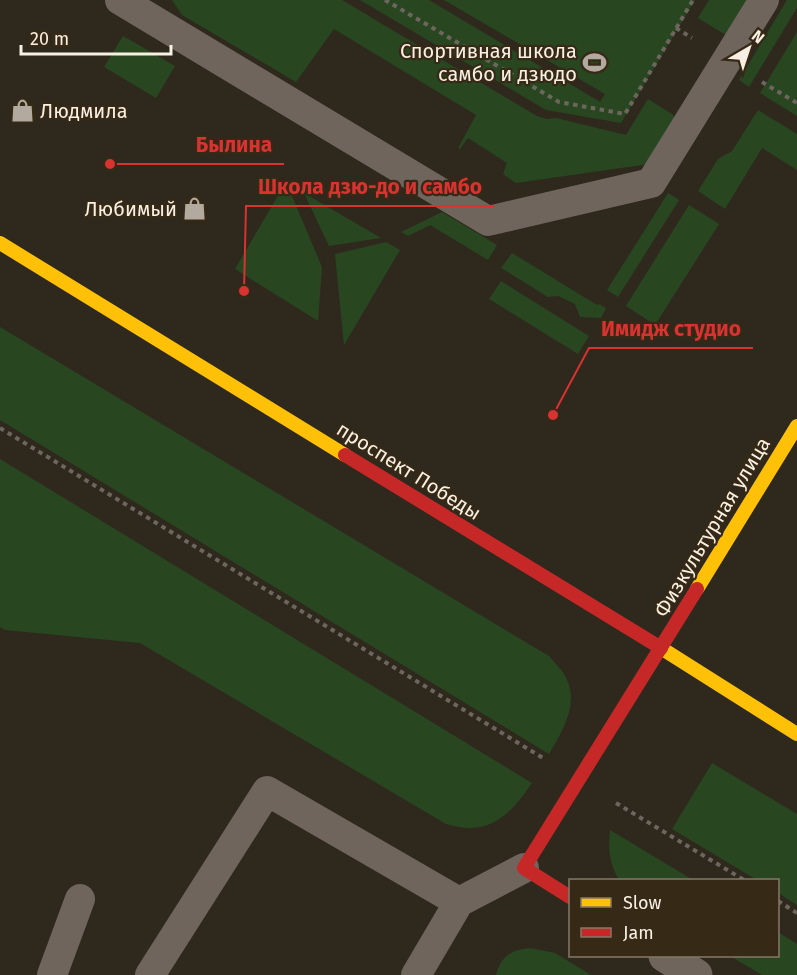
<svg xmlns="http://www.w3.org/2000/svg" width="797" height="975" viewBox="0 0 797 975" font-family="'Fira Sans',sans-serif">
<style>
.green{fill:#284720}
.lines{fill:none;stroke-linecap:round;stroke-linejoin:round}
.path{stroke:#6d665e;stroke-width:4;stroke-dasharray:4.5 4.5;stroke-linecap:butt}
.lane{stroke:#6f655c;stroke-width:30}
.street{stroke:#6f655c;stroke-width:33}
.slow{stroke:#ffc107;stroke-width:14}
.jam{stroke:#c62828;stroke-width:14}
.labels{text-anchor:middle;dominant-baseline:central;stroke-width:4.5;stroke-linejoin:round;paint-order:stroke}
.poi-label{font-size:20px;fill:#f9f0e4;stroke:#362916;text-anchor:end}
.street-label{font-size:20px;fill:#f9f0e4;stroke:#362916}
.leader{fill:none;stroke:#d83231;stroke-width:2}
.callout-dot{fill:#d83231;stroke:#362916;stroke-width:2}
.callout-label{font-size:21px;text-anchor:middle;font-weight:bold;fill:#d83231;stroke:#362916;stroke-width:4.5;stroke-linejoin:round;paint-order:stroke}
</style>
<rect width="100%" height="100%" fill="#2f281d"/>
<!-- green -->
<g class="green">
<path d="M172 0H342L537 116 547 119 556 118 626 135 648 99 672 114 677 121 649 164 516 183 503 174 507 163 468 138 460 149 458 148 476 115 334 29 296 82 182 15Z"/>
<path d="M360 0H429L600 102 605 94 444 0H695L621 123 546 110Z"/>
<path d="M709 0H752L729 37 698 18Z"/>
<path d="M787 0H797V8L749 87 739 80Z"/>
<path d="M797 32V116L760 93Z"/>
<path d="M123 36 175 66 156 98 104 67Z"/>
<path d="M758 110 797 134V170L762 148 725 209 698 191 718 159 732 151Z"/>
<path d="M286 182 322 267 318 321 235 269Z"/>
<path d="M304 193 381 238 329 246Z"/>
<path d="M668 193 679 200 618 297 607 290Z"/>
<path d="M689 205 719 224 655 325 626 306Z"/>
<path d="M442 212 497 245 488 260 430 225 408 236 401 232Z"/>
<path d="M386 242 400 250 344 345 335 254Z"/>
<path d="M512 253 597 305 599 304 606 308 601 318 580 317 575 304 558 296 548 297 501 268Z"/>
<path d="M501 281 589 336 578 354 489 299Z"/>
<path d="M0 327 549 656C554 662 560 668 564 674 581 702 563 730 549 754L0 420Z"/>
<path d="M0 459 532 783C518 804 498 829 470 828 462 828 454 826 446 824L140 643 5 630 0 627Z"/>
<path d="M712 763 797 814V905L778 893V880H757L672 829Z"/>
<path d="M610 830 693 880H619C609 863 608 849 610 830Z"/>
<path d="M778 932 797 944V975H762L730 956H778Z"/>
<path d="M530 948 555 953 591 975H496C501 956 511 950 530 948Z"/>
</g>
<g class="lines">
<!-- path -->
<g class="path">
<path d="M385 0 559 102 625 114 693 0"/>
<path d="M676 28 692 38"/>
<path d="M762 82 797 103"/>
<path d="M0 428 543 758"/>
<path d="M616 803 744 880"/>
<path d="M778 901 797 913"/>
</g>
<!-- lane -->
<g class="lane">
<path d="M120 0 488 221 651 183 764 0"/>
<path d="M52 975 80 899"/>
<path d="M150 975 267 791 459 902"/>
<path d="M416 975 459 902 524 868"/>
</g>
<!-- street -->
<path class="street" d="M665 956 696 975"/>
<!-- slow -->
<g class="slow">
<path d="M0 243 345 455"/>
<path d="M697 589 797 426"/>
<path d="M661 648 797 734"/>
</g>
<!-- jam -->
<g class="jam">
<path d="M345 455 661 648"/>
<path d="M570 897 524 868 697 589"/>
</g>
</g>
<!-- icons -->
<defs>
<symbol id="stadium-bare" viewBox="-9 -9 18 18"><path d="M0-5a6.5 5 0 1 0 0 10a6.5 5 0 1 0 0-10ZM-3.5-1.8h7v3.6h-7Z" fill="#b2aa9e" stroke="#362916" stroke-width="2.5" paint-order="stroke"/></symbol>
<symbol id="shop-bare" viewBox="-9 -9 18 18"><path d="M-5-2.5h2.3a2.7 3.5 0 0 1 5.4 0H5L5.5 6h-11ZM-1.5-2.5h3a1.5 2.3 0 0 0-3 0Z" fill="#b2aa9e" stroke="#362916" stroke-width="2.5" paint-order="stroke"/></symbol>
</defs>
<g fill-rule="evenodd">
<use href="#stadium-bare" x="578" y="46" width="33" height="33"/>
<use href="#shop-bare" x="6" y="94" width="33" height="33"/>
<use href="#shop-bare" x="178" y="192" width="33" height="33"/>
</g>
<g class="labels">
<!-- poi labels -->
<g class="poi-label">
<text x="577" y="51">Спортивная школа<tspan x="577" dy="23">самбо и дзюдо</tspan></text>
<text x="40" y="111" text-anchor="start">Людмила</text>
<text x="177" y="209">Любимый</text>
</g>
<!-- street labels -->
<g class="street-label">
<text transform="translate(409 471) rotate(32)">проспект Победы</text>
<text transform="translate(712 527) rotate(-59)">Физкультурная улица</text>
</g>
</g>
<!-- callouts -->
<path class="leader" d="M110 164L183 164H284M244 291L246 206H494M553 415L589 348H753"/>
<g class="callout-dot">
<circle cx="110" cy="164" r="6"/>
<circle cx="244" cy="291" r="6"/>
<circle cx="553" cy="415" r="6"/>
</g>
<g class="callout-label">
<text x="234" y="152">Былина</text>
<text x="370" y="194">Школа дзю-до и самбо</text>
<text x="671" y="336">Имидж студио</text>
</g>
<!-- legend -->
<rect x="569" y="879" width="210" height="78" fill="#362916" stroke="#847968" stroke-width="1.5"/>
<rect x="581" y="898" width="30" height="9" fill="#ffc107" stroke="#847968" stroke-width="1.5"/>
<text x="623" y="909" font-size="18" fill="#f9f0e4">Slow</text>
<rect x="581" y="928" width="30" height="9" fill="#c62828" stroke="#847968" stroke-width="1.5"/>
<text x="623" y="939" font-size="18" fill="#f9f0e4">Jam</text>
<!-- north arrow -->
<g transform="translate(749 48) rotate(39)" stroke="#362916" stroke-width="4.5" paint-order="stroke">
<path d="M0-4.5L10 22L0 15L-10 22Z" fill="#f9f0e4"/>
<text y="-9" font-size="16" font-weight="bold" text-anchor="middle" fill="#f9f0e4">N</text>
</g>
<!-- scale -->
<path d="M21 45v9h150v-9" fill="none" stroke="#f9f0e4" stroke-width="3"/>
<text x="30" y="45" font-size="18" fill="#f9f0e4" stroke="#362916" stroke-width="4.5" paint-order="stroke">20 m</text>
</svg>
